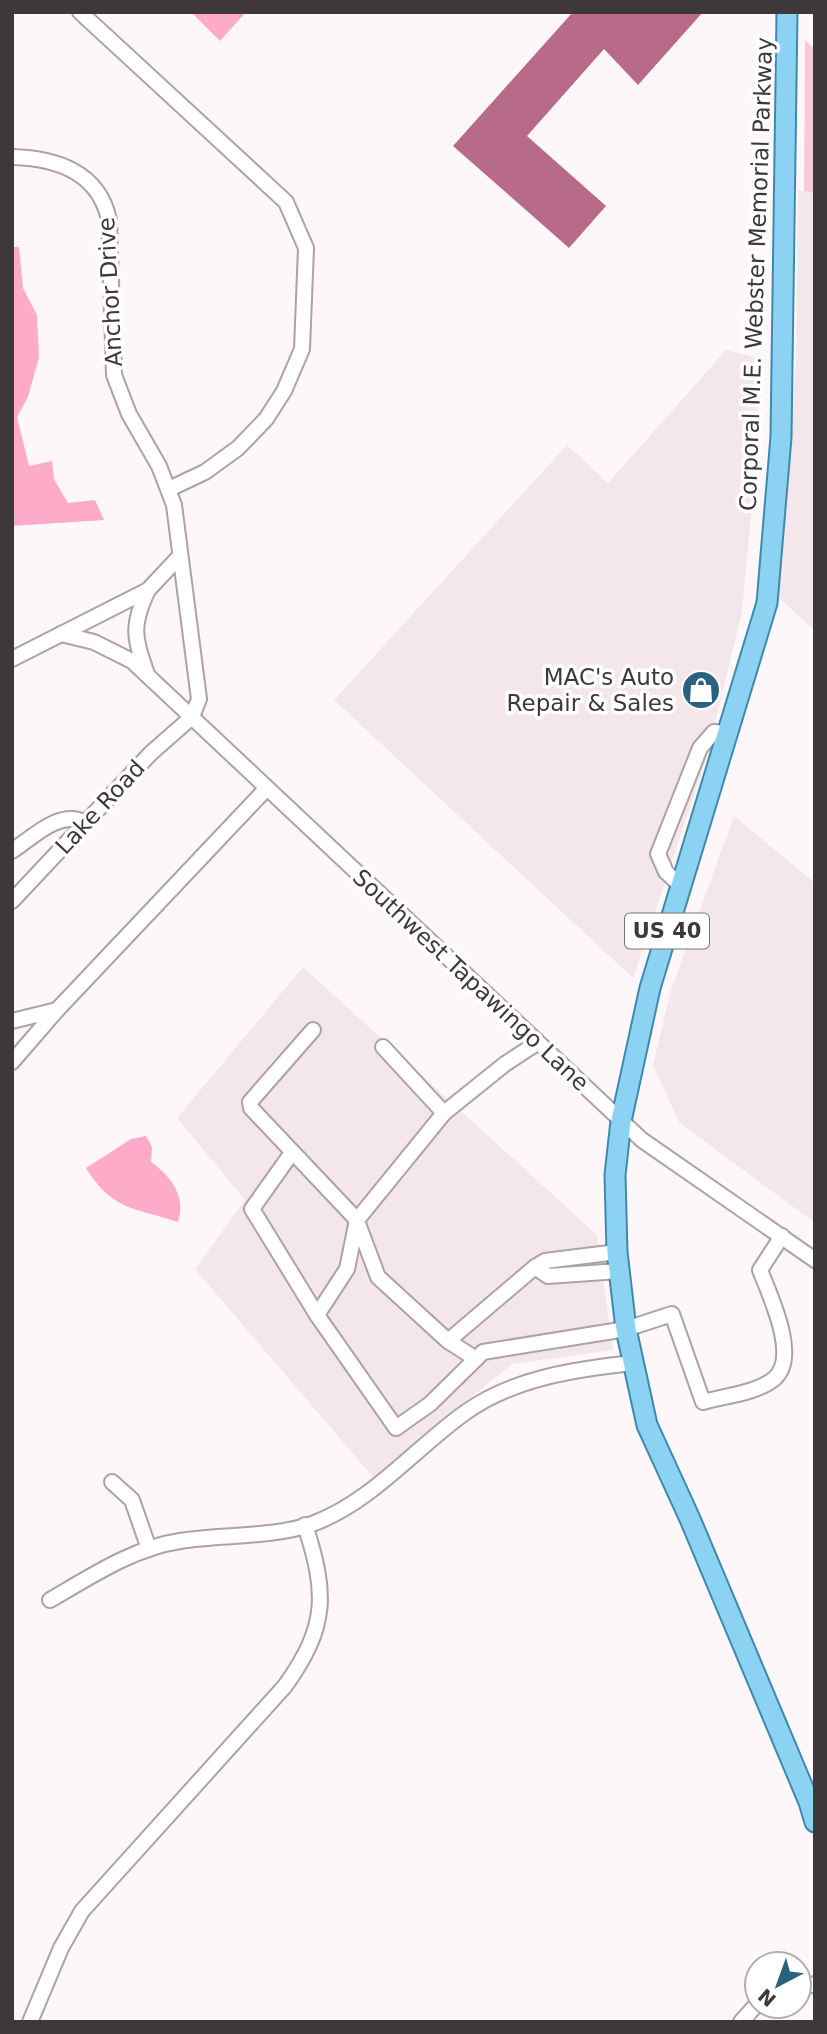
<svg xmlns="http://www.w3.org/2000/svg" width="827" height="2034" viewBox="0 0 827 2034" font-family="'DejaVu Sans',sans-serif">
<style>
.built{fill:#f4e7eb}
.green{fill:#f8c9d9}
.water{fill:#feabc9}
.building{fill:#b76b88}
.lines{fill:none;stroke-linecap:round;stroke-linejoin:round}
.minor-casing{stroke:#afa1a6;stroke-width:18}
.major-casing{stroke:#3f89ad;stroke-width:23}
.minor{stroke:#fff;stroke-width:14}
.major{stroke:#8cd3f3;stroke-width:19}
.labels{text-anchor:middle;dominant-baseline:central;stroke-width:7;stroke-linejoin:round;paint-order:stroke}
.shield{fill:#fff;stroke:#787475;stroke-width:2}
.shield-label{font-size:21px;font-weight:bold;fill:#3e383a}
.street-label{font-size:23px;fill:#3e383a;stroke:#fff}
.poi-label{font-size:23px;fill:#3e383a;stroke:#fff;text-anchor:end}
</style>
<rect width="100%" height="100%" fill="#fdf7f9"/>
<!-- built -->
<g class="built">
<path d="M798 190 815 193V631L778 597 796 363Z"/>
<path d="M726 350 759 358 757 450 742 612 707 756 633 978 334 700 567 445 608 483Z"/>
<path d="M734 816 815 883V1223L679 1122 653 1065 671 990Z"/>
<path d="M303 967 597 1235 613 1350 512 1364 373 1477 195 1269 245 1200 177 1118Z"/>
</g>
<!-- green -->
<path class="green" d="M805 40 815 49V193L804 191Z"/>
<!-- water -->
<g class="water">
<path d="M191 12H246L220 41Z"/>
<path d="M12 247H19L23 288 37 315 39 357 28 397 17 417 29 466 52 461 54 479 68 503 95 500 104 520 12 526Z"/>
<path d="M146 1136 152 1147 151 1162C170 1175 187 1197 178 1222 133 1207 113 1211 86 1168L131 1139Z"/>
</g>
<!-- building -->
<path class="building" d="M573 12H703L638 85 604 49 527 136 606 206 569 248 453 146Z"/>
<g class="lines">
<defs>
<g id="minor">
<path d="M80 12 286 202 306 248 302 349 284 391 266 419 238 448 205 472 169 489"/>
<path d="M12 157C56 158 99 172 109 220L114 375 129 414 159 466 174 505 199 699 192 717 151 753 12 901"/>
<path d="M61 634 94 642 132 661 642 1140 815 1260"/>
<path d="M12 659 148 590 180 556"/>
<path d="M147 674C134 637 131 626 148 590"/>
<path d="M12 851C32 838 61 808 85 823"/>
<path d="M681 886 666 872 658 854 700 748 714 732 727 733"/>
<path d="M57 1010 266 789"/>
<path d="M12 1021 57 1010 12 1062"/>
<path d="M313 1030 250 1102 251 1108 357 1220 444 1113"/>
<path d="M383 1047 444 1113 505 1064 537 1043"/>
<path d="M291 1154 252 1209 317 1315"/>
<path d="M357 1220 347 1269 317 1315 396 1428 430 1404 483 1352 626 1329 672 1314 703 1402C724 1396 758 1393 775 1378 799 1356 770 1296 760 1270L782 1236"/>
<path d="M357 1221 378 1277 448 1341"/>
<path d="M535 1267 548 1276 619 1271"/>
<path d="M476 1359 448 1341 535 1267 545 1261 617 1252"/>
<path d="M112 1482 132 1500 149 1549"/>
<path d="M50 1600C90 1577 133 1548 180 1541 222 1534 271 1538 312 1524 372 1502 415 1448 466 1412 514 1378 576 1369 633 1363"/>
<path d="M799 1988 815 1984"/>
<path d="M30 2022 61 1948 82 1911 285 1686C328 1626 327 1593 305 1525"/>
<path d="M741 2022 757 2004"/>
</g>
<path id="major" d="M787 12 781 437 767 603 650 988 621 1121 615 1175 617 1252 626 1329 647 1425 690 1519 809 1802 815 1822"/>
</defs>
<!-- minor casing -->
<use href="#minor" class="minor-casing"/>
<!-- major casing -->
<use href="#major" class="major-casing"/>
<!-- minor -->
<use href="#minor" class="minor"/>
<!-- major -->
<use href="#major" class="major"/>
</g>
<!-- icons -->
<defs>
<symbol id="shop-disc" viewBox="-11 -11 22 22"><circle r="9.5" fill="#2a617c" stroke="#fff"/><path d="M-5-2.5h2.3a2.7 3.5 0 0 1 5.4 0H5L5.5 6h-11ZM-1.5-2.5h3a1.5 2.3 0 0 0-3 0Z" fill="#fff"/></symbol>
</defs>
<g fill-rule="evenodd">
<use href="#shop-disc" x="679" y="668" width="44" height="44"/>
</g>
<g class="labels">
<!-- shield labels -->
<rect class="shield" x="625" y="913.5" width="84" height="35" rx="5"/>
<g class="shield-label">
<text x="667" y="931">US 40</text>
</g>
<!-- street labels -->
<g class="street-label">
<text transform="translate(756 274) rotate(-88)">Corporal M.E. Webster Memorial Parkway</text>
<text transform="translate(110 292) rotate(-93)">Anchor Drive</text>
<text transform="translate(100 807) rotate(-47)">Lake Road</text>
<text transform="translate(471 980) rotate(43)">Southwest Tapawingo Lane</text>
</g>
<!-- poi labels -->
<g class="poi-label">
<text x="674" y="677">MAC's Auto<tspan x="674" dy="26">Repair &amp; Sales</tspan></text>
</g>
</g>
<!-- border -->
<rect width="827" height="2034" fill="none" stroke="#3e383a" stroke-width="28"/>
<!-- north arrow -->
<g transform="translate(778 1985) rotate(221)"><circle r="33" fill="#ffffff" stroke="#b2afb0" stroke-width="2"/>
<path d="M0-5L12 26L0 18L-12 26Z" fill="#2a617c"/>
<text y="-10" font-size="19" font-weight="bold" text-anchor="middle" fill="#3e383a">N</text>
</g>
</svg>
